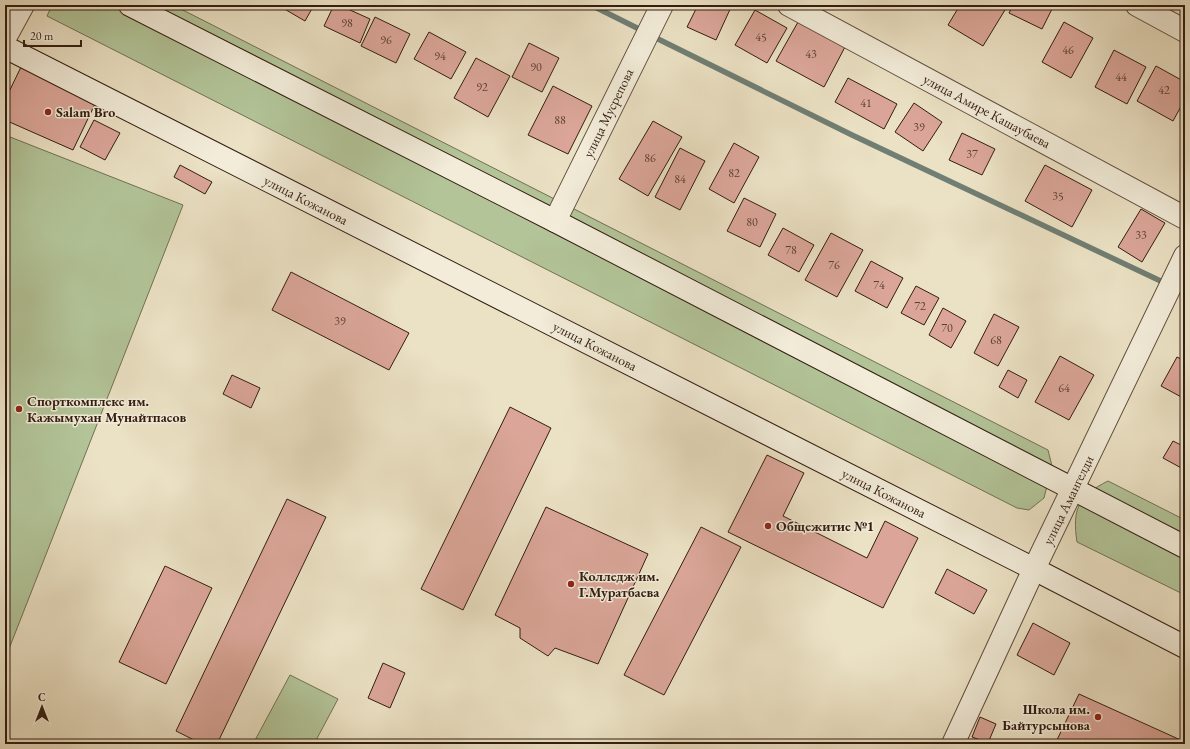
<svg xmlns="http://www.w3.org/2000/svg" width="1190" height="749" viewBox="0 0 1190 749" font-family="'EB Garamond',serif">
<style>
.green{fill:#b2c498;stroke:#727054}
.lines{fill:none;stroke-linecap:round;stroke-linejoin:round}
.stream{stroke:#707e73;stroke-width:5.5}
.building{fill:#dba699;stroke:#331d11}
.street-casing{stroke:#614e3e;stroke-width:24}
.secondary-casing{stroke:#331d11;stroke-width:24}
.street{stroke:#f2ecd9;stroke-width:22}
.secondary{stroke:#f2ecd9;stroke-width:22}
.poi-dot{fill:#8f2418;stroke:#f2ecd9;stroke-width:1.5}
.labels{text-anchor:middle;dominant-baseline:central;stroke-width:3;stroke-linejoin:round;paint-order:stroke}
.number-label{font-size:12px;fill:#5d3f33}
.street-label{font-size:14px;fill:#331d11;stroke:#f2ecd9}
.poi-label{font-size:14px;font-weight:bold;fill:#331d11;stroke:#f2ecd9;text-anchor:start}
</style>
<rect width="100%" height="100%" fill="#ebe1c4"/>
<filter id="stains"><feTurbulence type="fractalNoise" baseFrequency=".005" numOctaves="4"/><feColorMatrix values="0 0 0 0 .2 0 0 0 0 .09 0 0 0 0 .02 0 0 0 .5 -.17"/></filter>
<radialGradient id="worn" r=".72"><stop offset=".6" stop-color="#630" stop-opacity="0"/><stop offset="1" stop-color="#630" stop-opacity=".3"/></radialGradient>
<!-- green -->
<g class="green">
<path d="M52 5H173L1048 450 1052 466 1044 498 1029 510 1017 508 47 16Z"/>
<path d="M5 135 183 205 5 659Z"/>
<path d="M1108 481 1185 520V595L1077 542C1072 509 1078 496 1108 481Z"/>
<path d="M290 675 338 699 314 744H253Z"/>
</g>
<g class="lines">
<!-- stream -->
<g class="stream">
<path d="M591 5 645 32"/>
<path d="M652 36 852 135 1167 284"/>
<path d="M1175 287 1185 293"/>
</g>
</g>
<!-- building -->
<g class="building">
<path d="M282 5H314L305 21 281 7Z"/>
<path d="M334 5H339L370 19 360 43 324 26Z"/>
<path d="M698 5H732L716 40 687 27Z"/>
<path d="M960 5H1008L983 46 948 25Z"/>
<path d="M1013 5H1054L1042 29 1009 13Z"/>
<path d="M755 10 787 28 767 63 735 45Z"/>
<path d="M375 17 410 34 396 63 361 46Z"/>
<path d="M798 22 845 47 824 87 776 61Z"/>
<path d="M1064 22 1093 38 1071 78 1042 62Z"/>
<path d="M429 32 466 52 451 79 414 59Z"/>
<path d="M529 43 559 58 542 92 512 77Z"/>
<path d="M1114 50 1146 67 1127 104 1095 87Z"/>
<path d="M476 58 510 76 488 117 454 98Z"/>
<path d="M1156 66 1185 82V99L1173 121 1137 101Z"/>
<path d="M21 67 95 104 73 150 5 120V100Z"/>
<path d="M848 78 897 104 884 129 835 102Z"/>
<path d="M553 86 592 106 568 154 528 135Z"/>
<path d="M914 103 942 122 923 151 895 132Z"/>
<path d="M94 120 120 133 105 160 80 147Z"/>
<path d="M653 121 682 137 648 196 619 179Z"/>
<path d="M962 133 995 149 982 175 949 160Z"/>
<path d="M734 143 759 157 734 203 709 189Z"/>
<path d="M680 148 705 161 680 210 655 197Z"/>
<path d="M180 165 212 182 205 194 174 177Z"/>
<path d="M1045 165 1092 190 1072 227 1025 201Z"/>
<path d="M744 198 776 214 760 247 727 231Z"/>
<path d="M1141 209 1165 223 1142 262 1118 247Z"/>
<path d="M783 228 814 245 799 272 768 255Z"/>
<path d="M831 233 863 250 837 297 805 280Z"/>
<path d="M871 261 903 278 887 308 855 291Z"/>
<path d="M291 272 409 333 389 370 272 310Z"/>
<path d="M916 286 939 298 924 325 901 313Z"/>
<path d="M943 308 966 321 951 348 929 335Z"/>
<path d="M994 314 1019 327 998 366 974 353Z"/>
<path d="M1060 356 1094 375 1069 420 1035 402Z"/>
<path d="M1177 357 1185 361V399L1161 386Z"/>
<path d="M1008 370 1027 380 1018 398 999 387Z"/>
<path d="M232 375 260 388 251 408 223 394Z"/>
<path d="M510 407 551 428 463 610 421 589Z"/>
<path d="M1173 441 1185 447V470L1163 458Z"/>
<path d="M767 455 804 473 783 516 867 558 885 521 918 538 883 608 728 532Z"/>
<path d="M287 499 326 517 217 744H202L176 731Z"/>
<path d="M546 507 648 554 598 664 555 648 548 656 520 638V628L495 615Z"/>
<path d="M701 527 741 547 664 695 624 675Z"/>
<path d="M165 566 212 588 166 684 119 662Z"/>
<path d="M947 569 987 590 974 614 935 593Z"/>
<path d="M1033 623 1070 643 1054 675 1017 655Z"/>
<path d="M383 663 405 673 390 708 368 698Z"/>
<path d="M1079 694 1185 742V744H1095L1085 739 1083 744H1055Z"/>
<path d="M980 717 996 724 988 743 972 737Z"/>
</g>
<g class="lines">
<defs>
<g id="street">
<path d="M789 5 1185 218"/>
<path d="M1137 5 1185 31"/>
<path d="M5 38 23 5"/>
<path d="M555 221 662 5"/>
<path d="M953 744 1034 569 1185 256"/>
</g>
<g id="secondary">
<path d="M130 5 555 221 1185 547"/>
<path d="M5 47 1034 569 1185 647"/>
</g>
</defs>
<!-- street casing -->
<use href="#street" class="street-casing"/>
<!-- secondary casing -->
<use href="#secondary" class="secondary-casing"/>
<!-- street -->
<use href="#street" class="street"/>
<!-- secondary -->
<use href="#secondary" class="secondary"/>
</g>
<!-- markers -->
<g class="poi-dot">
<circle cx="48" cy="112" r="4"/>
<circle cx="19" cy="409" r="4"/>
<circle cx="768" cy="526" r="4"/>
<circle cx="571" cy="584" r="4"/>
<circle cx="1098" cy="717" r="4"/>
</g>
<g class="labels">
<!-- number labels -->
<g class="number-label">
<text x="347" y="23">98</text>
<text x="761" y="37">45</text>
<text x="386" y="40">96</text>
<text x="1068" y="50">46</text>
<text x="811" y="54">43</text>
<text x="440" y="56">94</text>
<text x="536" y="67">90</text>
<text x="1121" y="77">44</text>
<text x="482" y="87">92</text>
<text x="1164" y="90">42</text>
<text x="866" y="103">41</text>
<text x="560" y="120">88</text>
<text x="919" y="127">39</text>
<text x="972" y="154">37</text>
<text x="650" y="158">86</text>
<text x="734" y="173">82</text>
<text x="680" y="179">84</text>
<text x="1058" y="196">35</text>
<text x="752" y="222">80</text>
<text x="1141" y="235">33</text>
<text x="791" y="250">78</text>
<text x="834" y="265">76</text>
<text x="879" y="285">74</text>
<text x="920" y="306">72</text>
<text x="340" y="321">39</text>
<text x="947" y="328">70</text>
<text x="996" y="340">68</text>
<text x="1064" y="388">64</text>
</g>
<!-- street labels -->
<g class="street-label">
<text transform="translate(987 111) rotate(28)">улица Амире Кашаубаева</text>
<text transform="translate(608 113) rotate(-64)">улица Мусрепова</text>
<text transform="translate(306 200) rotate(27)">улица Кожанова</text>
<text transform="translate(595 346) rotate(27)">улица Кожанова</text>
<text transform="translate(884 493) rotate(27)">улица Кожанова</text>
<text transform="translate(1068 500) rotate(-64)">улица Амангелди</text>
</g>
<!-- poi labels -->
<g class="poi-label">
<text x="56" y="112">Salam Bro</text>
<text x="27" y="401">Спорткомплекс им.<tspan x="27" dy="16">Кажымухан Мунайтпасов</tspan></text>
<text x="776" y="526">Общежитие №1</text>
<text x="579" y="576">Колледж им.<tspan x="579" dy="16">Г.Муратбаева</tspan></text>
<text x="1090" y="709" text-anchor="end">Школа им.<tspan x="1090" dy="16">Байтурсынова</tspan></text>
</g>
</g>
<!-- margin -->
<rect width="1190" height="749" fill="none" stroke="#ebe1c4" stroke-width="20"/>
<rect x="6" y="6" width="1178" height="737" fill="none" stroke="#331d11" stroke-width="2"/>
<rect x="10" y="10" width="1170" height="729" fill="none" stroke="#331d11"/>
<!-- north arrow -->
<g transform="translate(42 707)" stroke="#f2ecd9" stroke-width="3" paint-order="stroke">
<path d="M0-3L7 15L0 10L-7 15Z" fill="#331d11"/>
<text y="-6" font-size="11" font-weight="bold" text-anchor="middle" fill="#331d11">С</text>
</g>
<!-- scale -->
<path d="M24 40v6h57v-6" fill="none" stroke="#331d11" stroke-width="2"/>
<text x="30" y="40" font-size="12" fill="#331d11" stroke="#f2ecd9" stroke-width="3" paint-order="stroke">20 m</text>
<rect width="100%" height="100%" filter="url(#stains)"/>
<rect width="100%" height="100%" fill="url(#worn)"/>
</svg>
